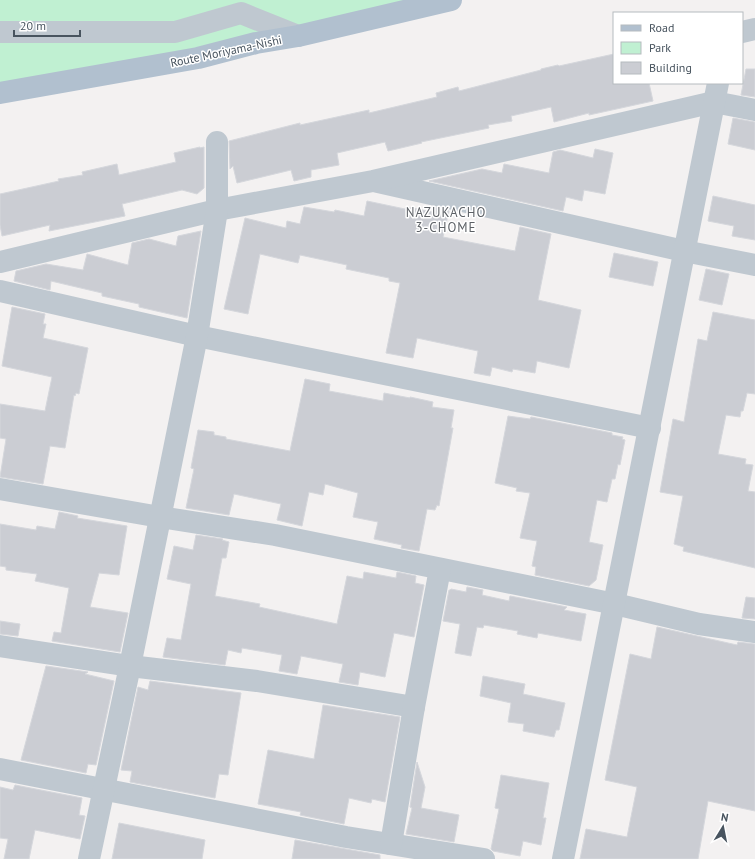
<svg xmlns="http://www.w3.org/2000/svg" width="755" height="859" viewBox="0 0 755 859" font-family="'PT Sans',sans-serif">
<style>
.green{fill:#c0f0d2}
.building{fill:#cbcdd3;stroke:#d5d7dc}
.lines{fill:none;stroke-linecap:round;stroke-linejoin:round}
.minor{stroke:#bfc8d0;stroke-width:22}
.major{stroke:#b1c0cf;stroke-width:22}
.labels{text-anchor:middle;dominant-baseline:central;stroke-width:3;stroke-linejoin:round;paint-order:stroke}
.street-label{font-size:12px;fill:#48545f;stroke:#fff}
.neighbourhood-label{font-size:13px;letter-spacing:1px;fill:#5d6166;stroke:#fff}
</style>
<rect width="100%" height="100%" fill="#f3f1f1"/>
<!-- green -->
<path class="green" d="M0 0H449L0 93Z"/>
<!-- building -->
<g class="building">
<path d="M614 54V83H649L653 101 589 115V113L554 122 551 107 511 116 512 121 488 125 489 128 421 142 422 143 388 151 385 142 337 153 339 165 311 170V177L294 181 291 170 237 183 233 166 230 169 229 141 300 123V125L369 110V113L437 97 436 93 458 87 459 91 541 70V69L558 65 559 66Z"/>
<path d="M746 69H755V97L741 95Z"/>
<path d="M733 118 755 122V150L728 144Z"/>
<path d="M200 147V148L204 147V188L197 194 182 190 122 204 125 216 49 231 50 225 2 236 0 225V194L59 181 58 179 83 175 82 172 117 164 119 175 176 162 174 153Z"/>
<path d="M595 149 613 153 605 194 584 190 582 201 566 197 563 211 429 181 482 169 502 173 504 164 549 173 553 152 560 150 593 158Z"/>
<path d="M713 196 755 205V240L732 236 734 226 708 221Z"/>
<path d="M367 201 405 209 406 207 434 212V207L449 211 443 237 515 251 520 227 551 234 538 300 581 310 569 368 537 361 535 373 513 369 512 372 492 367 490 376 474 373 478 351 417 338 413 358 386 353 400 283 389 281V278L346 269 347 265 300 255 298 263 260 254 248 314 224 309 245 218 286 228 287 221 300 224 304 207 334 212 335 210 364 216Z"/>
<path d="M201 231 187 318 139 307V304L102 296V293L51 281 50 290 14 281 16 271 46 264 83 270 87 254 128 265 132 243 149 239 176 246 178 236Z"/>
<path d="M614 253 658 262 653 286 609 277Z"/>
<path d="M706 269 729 274 722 305 699 300Z"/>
<path d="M12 307 45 314 43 324H46L43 338 88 348 79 394 76 393 75 396 74 395 65 448 50 446 43 484 0 477 6 439 0 438V404L45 411 52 377 2 366Z"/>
<path d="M713 312 755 320V394L747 393 743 411H741L740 417 726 415 718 454 746 459 745 464 753 465 748 491 755 492V568L683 551 684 547 674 544 683 496 660 492 673 419 684 422 698 339 707 341Z"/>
<path d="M305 379 330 384 329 391 383 401 384 393 410 398V397L433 402 432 407 454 410 451 428H453L439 506 437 505 435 510 427 509 419 551 401 548 402 545 374 539 378 522 353 517 358 493 325 484 323 495 309 492 302 526 277 520 281 504 234 494 229 515 186 508 194 469 191 468 198 430 214 432V435L226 437V439L290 451Z"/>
<path d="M508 416 530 419 531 417 612 433V435L623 437 622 439 625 440 620 465 618 464 615 479H612L607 502 597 500 589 542 603 545 596 580 589 586 535 575 536 567 532 566 537 541 520 538 530 493 516 491 517 488 495 483Z"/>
<path d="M59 512 78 516 77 518 127 526 119 575 99 573 90 607 128 613 120 652 52 641 54 632 61 633 69 588 35 581 37 574 6 570V567L0 566V524L36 530 37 526 55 529Z"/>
<path d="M196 535 223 539 222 540 229 542 226 558H222L215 596 260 604 259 607 337 624 347 576 363 579 364 572 396 578 397 572 416 576 415 583 424 585 414 637 394 633 385 677 360 672 358 685 339 682 343 664 301 656 297 674 279 671 282 655 242 648 241 653 228 650 225 665 163 657 167 638 181 640 191 584 167 579 174 546 193 550Z"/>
<path d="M467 587 483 590 482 595 509 601 510 596 567 607 564 610 586 614 581 641 538 633 537 638 517 634 518 631 484 625 483 628 477 627 471 656 455 653 460 624 443 621 449 590H450L451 589 466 592Z"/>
<path d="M746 597 755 598V619L742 618Z"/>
<path d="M0 621 20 624 18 636 0 634Z"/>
<path d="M657 627 737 645 738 642 755 644V811L708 801 698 859H580L586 829 627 837 637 787 605 780 630 654 651 659Z"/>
<path d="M46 666 88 672 85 674 114 681 96 765 88 764 86 773 21 760Z"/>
<path d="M483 676 525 684 523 694 565 703 559 730H556L554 737 523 731 524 724 508 722 511 703 480 696Z"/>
<path d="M150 681 241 693 228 775 219 774 215 798 130 782 132 771 121 770 138 687 148 690Z"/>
<path d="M323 705 400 717 385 802 372 799 371 803 349 798 344 824 300 815 301 812 258 804 268 750 314 759Z"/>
<path d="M417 762 425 787 421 808 459 815 454 842 406 834 412 808 410 807Z"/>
<path d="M501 775 549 783 543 818H546L541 845 523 841 520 856 493 851 491 849 499 809 495 808Z"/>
<path d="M15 785 82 798 79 815 85 816 80 839 35 830 29 859H4L8 839 0 838V787L13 790Z"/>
<path d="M119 823 205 840 202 859H112Z"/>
<path d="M295 840 380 855V859H292Z"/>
</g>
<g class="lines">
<!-- minor -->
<g class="minor">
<path d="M0 32H175L241 13 298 36"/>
<path d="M742 32 755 29"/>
<path d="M378 182 684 251 755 265"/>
<path d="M0 262 217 210 373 181 714 102 755 110"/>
<path d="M0 291 197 336 650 428"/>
<path d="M0 489 160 517 275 535 615 604 699 624 755 632"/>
<path d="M0 646 130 666 257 681 414 707"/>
<path d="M0 769 346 837 484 859"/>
<path d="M391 844 414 707 440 569"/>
<path d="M89 859 130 666 197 336 217 210V142"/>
<path d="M563 859 718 83"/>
</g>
<!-- major -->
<path class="major" d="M0 93 198 58 256 43 298 36 451 0"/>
</g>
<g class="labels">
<!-- street labels -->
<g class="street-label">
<text transform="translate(226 51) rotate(-12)">Route Moriyama-Nishi</text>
</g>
<!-- neighbourhood labels -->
<g class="neighbourhood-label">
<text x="446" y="212">NAZUKACHO<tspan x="446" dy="15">3-CHOME</tspan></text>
</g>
</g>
<!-- legend -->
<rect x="613" y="12" width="130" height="72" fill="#ffffff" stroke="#b6bbbf"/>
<rect x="621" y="25" width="20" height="6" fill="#b1c0cf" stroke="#b6bbbf"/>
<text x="649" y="32" font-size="12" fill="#48545f">Road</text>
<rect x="621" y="42" width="20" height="12" fill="#c0f0d2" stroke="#b6bbbf"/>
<text x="649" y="52" font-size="12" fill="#48545f">Park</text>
<rect x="621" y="62" width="20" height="12" fill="#cbcdd3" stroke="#b6bbbf"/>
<text x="649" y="72" font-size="12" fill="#48545f">Building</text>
<!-- north arrow -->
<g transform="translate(723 827) rotate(10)" stroke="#ffffff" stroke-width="3" paint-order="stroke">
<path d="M0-3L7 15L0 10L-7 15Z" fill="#48545f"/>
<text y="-6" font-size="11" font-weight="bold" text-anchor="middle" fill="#48545f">N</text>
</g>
<!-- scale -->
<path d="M14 30v6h66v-6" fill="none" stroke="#48545f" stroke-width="2"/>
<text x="20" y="30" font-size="12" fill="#48545f" stroke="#ffffff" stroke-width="3" paint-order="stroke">20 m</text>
</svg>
